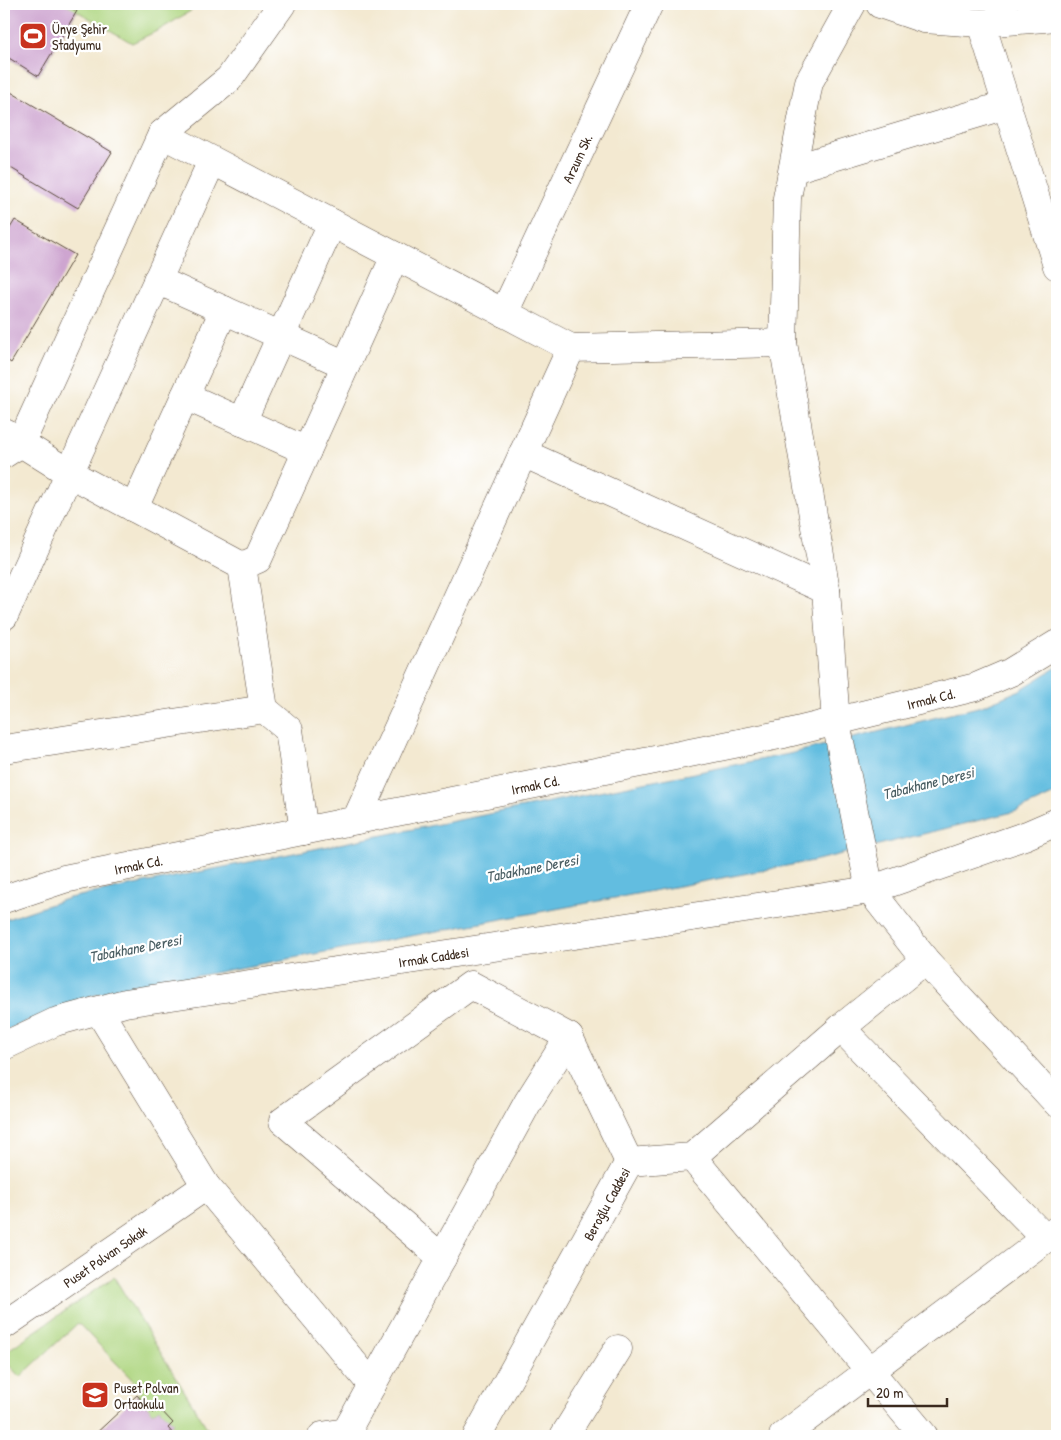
<svg xmlns="http://www.w3.org/2000/svg" width="1061" height="1440" viewBox="0 0 1061 1440" font-family="'Patrick Hand',sans-serif">
<style>
.green{fill:#add57f;stroke:#74804e}
.water{fill:#62bde0;stroke:#4e747f}
.building{fill:#cea5d0}
.lines{fill:none;stroke-linecap:round;stroke-linejoin:round}
.minor-casing{stroke:#574739;stroke-width:29}
.minor{stroke:#fff;stroke-width:28}
.labels{text-anchor:middle;dominant-baseline:central;stroke-width:4.5;stroke-linejoin:round;paint-order:stroke}
.poi-label{font-size:14px;fill:#3b2a1e;stroke:#fff;text-anchor:start}
.street-label{font-size:14px;fill:#3b2a1e;stroke:#fff}
.water-label{font-size:15px;font-style:italic;fill:#495d62;stroke:#fff}
</style>
<rect width="100%" height="100%" fill="#fff"/>
<filter id="ink" filterUnits="userSpaceOnUse"><feTurbulence type="fractalNoise" baseFrequency=".02" numOctaves="2"/><feDisplacementMap in="SourceGraphic" scale="10" xChannelSelector="R" yChannelSelector="G"/><feConvolveMatrix kernelMatrix="1 2 1 2 8 2 1 2 1" color-interpolation-filters="sRGB"/></filter>
<filter id="wash" filterUnits="userSpaceOnUse"><feTurbulence type="fractalNoise" baseFrequency=".0096" numOctaves="4" result="noise"/><feDisplacementMap in="SourceGraphic" scale="20" xChannelSelector="R" yChannelSelector="G"/><feGaussianBlur stdDeviation="1.12" result="paint"/><feColorMatrix in="noise" values="0 0 0 0 0 0 0 0 0 0 0 0 0 0 0 0 0 1.4 0 .05"/><feComposite in="paint" operator="in"/></filter>
<g filter="url(#wash)">
<rect width="100%" height="100%" fill="#f3e9d1"/>
<!-- green -->
<g class="green">
<path d="M4 4H202L161 29 132 43 77 11 38 76 4 55Z"/>
<path d="M114 1277 212 1436H175L168 1428 173 1423 159 1408 153 1413 137 1395 142 1390 78 1323 20 1377 4 1360V1353Z"/>
</g>
<!-- water -->
<path class="water" d="M1057 667V793L1017 811 813 861 95 995 4 1031V920L69 898 789 754 982 706 1020 690Z"/>
<g id="blocks">
<!-- building -->
<g class="building">
<path d="M4 4H64L77 11 38 76 4 55Z"/>
<path d="M4 88 112 152 78 208 4 164Z"/>
<path d="M15 220 75 255 11 363 4 358V238Z"/>
<path d="M137 1395 153 1413 159 1408 173 1423 168 1428 175 1436H93Z"/>
</g>
</g>
</g>
<g filter="url(#ink)">
<use href="#blocks" fill-opacity="0" stroke="#574739" stroke-width="1"/>
<g class="lines">
<defs>
<g id="minor">
<path d="M852 4 809 82 787 198 783 343 826 590 836 722 870 890 925 960 1057 1103"/>
<path d="M880 4 924 19 981 23 1057 17"/>
<path d="M981 23 1057 266"/>
<path d="M162 134 571 348 783 343"/>
<path d="M793 169 1006 105"/>
<path d="M157 280 346 365"/>
<path id="s1" d="M504 313 649 4"/>
<path d="M185 396 307 451"/>
<path d="M242 422 332 223"/>
<path d="M5 433 69 473 242 566"/>
<path d="M523 453 826 590"/>
<path d="M4 454 21 443 162 134 229 79 282 4"/>
<path d="M134 508 224 310"/>
<path d="M242 566 258 559 395 256"/>
<path d="M242 566 264 709 289 730 304 831"/>
<path d="M4 616 212 161"/>
<path d="M4 749 264 709"/>
<path d="M356 820 571 348"/>
<path id="s2" d="M4 899 64 879 784 734 976 687 1011 672 1057 644"/>
<path d="M99 1011 206 1186 372 1385"/>
<path d="M841 1028 1046 1239"/>
<path id="s3" d="M4 1046 55 1022 125 1003 870 890 1027 835 1057 822"/>
<path d="M692 1157 924 1436"/>
<path d="M442 1258 283 1121 471 985 569 1037 629 1162"/>
<path id="s4" d="M4 1325 206 1186"/>
<path d="M346 1432 528 1102 569 1037"/>
<path d="M322 1436 346 1432 353 1436"/>
<path id="s5" d="M477 1436 629 1162 692 1157 841 1028 925 960"/>
<path d="M564 1436 618 1349"/>
<path d="M783 1436 1057 1230"/>
</g>
</defs>
<!-- minor casing -->
<use href="#minor" class="minor-casing"/>
<!-- minor -->
<use href="#minor" class="minor"/>
</g>
</g>
<!-- icons -->
<defs>
<symbol id="stadium-square" viewBox="-11 -11 22 22"><rect x="-9" y="-9" width="18" height="18" rx="4" fill="#c8321e" stroke="#fff"/><path d="M0-5a6.5 5 0 1 0 0 10a6.5 5 0 1 0 0-10ZM-3.5-1.8h7v3.6h-7Z" fill="#fff"/></symbol>
<symbol id="school-square" viewBox="-11 -11 22 22"><rect x="-9" y="-9" width="18" height="18" rx="4" fill="#c8321e" stroke="#fff"/><path d="M0-5L7-2L0 1L-7-2ZM-4 1L0 2.5L4 1V4Q0 6-4 4Z" fill="#fff"/></symbol>
</defs>
<g fill-rule="evenodd">
<use href="#stadium-square" x="17" y="20" width="32" height="32"/>
<use href="#school-square" x="79" y="1379" width="32" height="32"/>
</g>
<g class="labels">
<!-- poi labels -->
<g class="poi-label">
<text x="52" y="28">Ünye Şehir<tspan x="52" dy="16">Stadyumu</tspan></text>
<text x="114" y="1387">Puset Polvan<tspan x="114" dy="16">Ortaokulu</tspan></text>
</g>
<!-- street labels -->
<g class="street-label">
<text stroke="none"><textPath href="#s1" startOffset="171">Arzum Sk.</textPath></text>
<text stroke="none"><textPath href="#s2" startOffset="949">Irmak Cd.</textPath></text>
<text stroke="none"><textPath href="#s2" startOffset="544">Irmak Cd.</textPath></text>
<text stroke="none"><textPath href="#s2" startOffset="139">Irmak Cd.</textPath></text>
<text stroke="none"><textPath href="#s3" startOffset="441">Irmak Caddesi</textPath></text>
<text stroke="none"><textPath href="#s5" startOffset="266">Beroğlu Caddesi</textPath></text>
<text stroke="none"><textPath href="#s4" startOffset="122">Puset Polvan Sokak</textPath></text>
</g>
<!-- water labels -->
<g class="water-label">
<text transform="translate(928 783) rotate(-14)">Tabakhane Deresi</text>
<text transform="translate(532 868) rotate(-11)">Tabakhane Deresi</text>
<text transform="translate(135 948) rotate(-11)">Tabakhane Deresi</text>
</g>
</g>
<!-- margin -->
<rect width="1061" height="1440" fill="none" stroke="#fff" stroke-width="20"/>
<!-- scale -->
<path d="M868 1398v8h79v-8" fill="none" stroke="#3b2a1e" stroke-width="2.5"/>
<text x="876" y="1398" font-size="15" fill="#3b2a1e" stroke="#ffffff" stroke-width="4" paint-order="stroke">20 m</text>
</svg>
